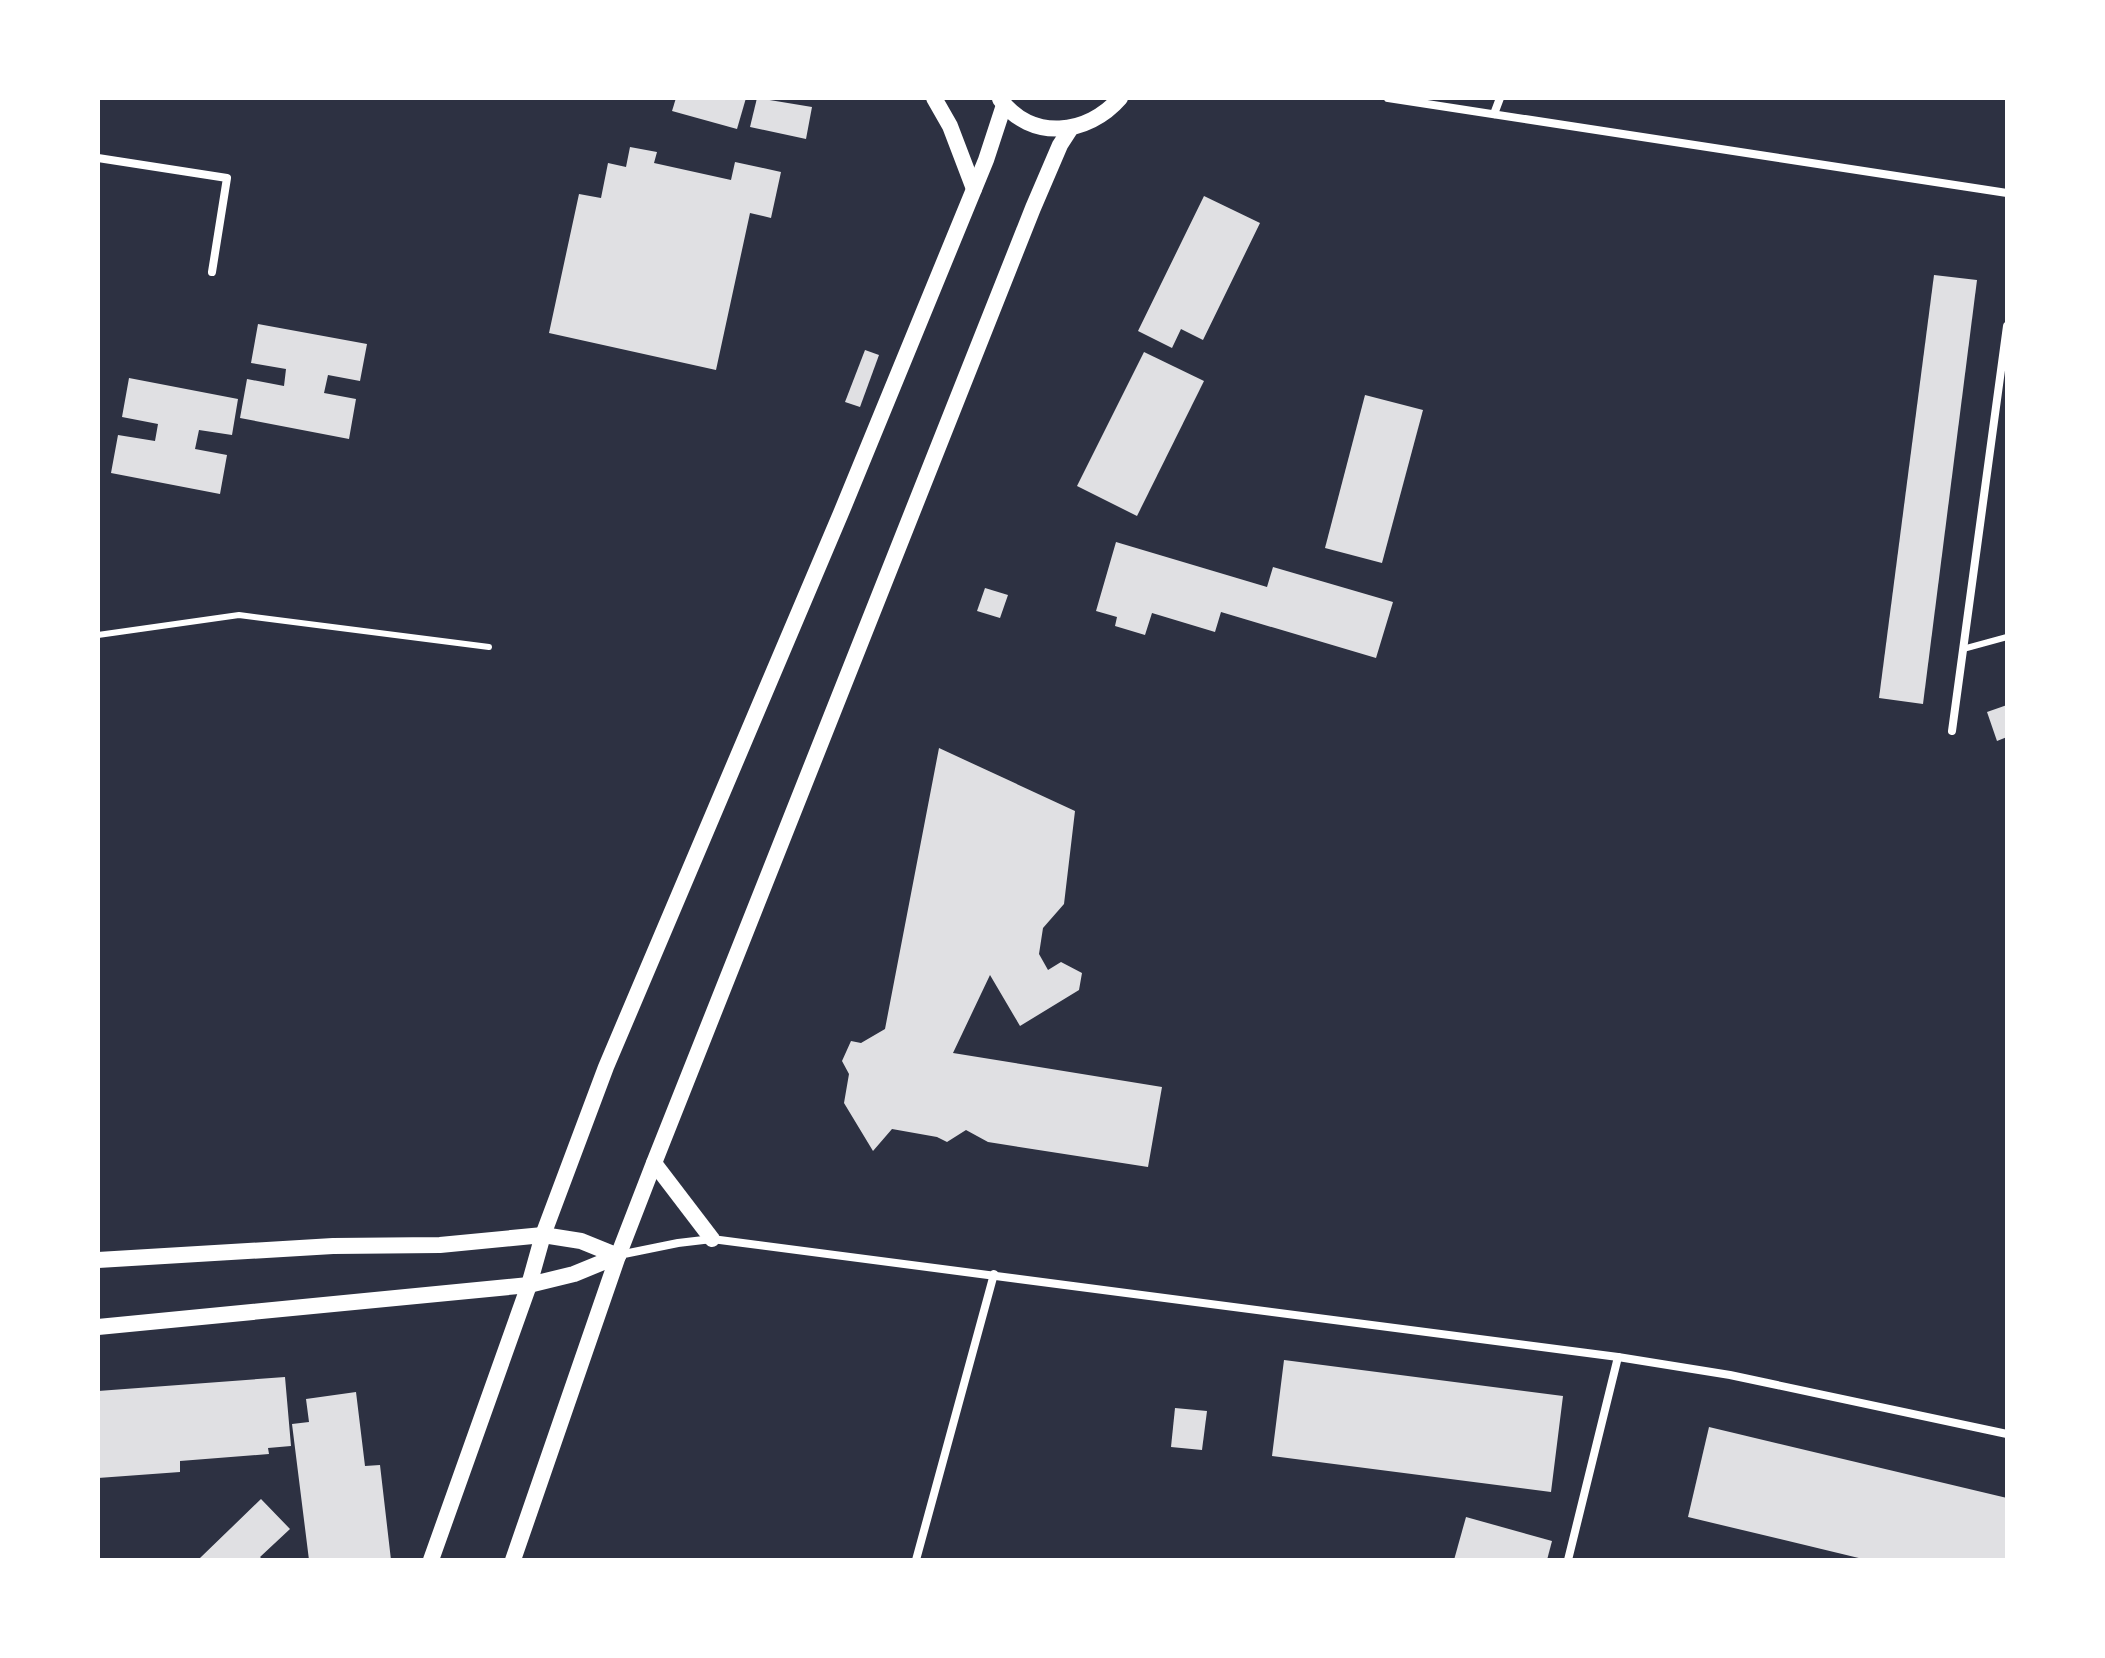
<svg xmlns="http://www.w3.org/2000/svg" width="2105" height="1658" viewBox="0 0 2105 1658" font-family="Manrope,sans-serif">
<style>
.building{fill:#e0e0e3}
.lines{fill:none;stroke-linecap:round;stroke-linejoin:round}
.service{stroke:#fff;stroke-width:6}
.minor{stroke:#fff;stroke-width:8}
.secondary{stroke:#fff;stroke-width:16}
</style>
<rect width="100%" height="100%" fill="#2d3142"/>
<!-- building -->
<g class="building">
<path d="M676 98H746L737 129 672 111Z"/>
<path d="M757 98 812 107 806 139 750 127Z"/>
<path d="M630 147 657 152 654 163 731 180 735 162 781 172 771 218 750 213 716 370 549 333 579 194 601 198 608 163 626 167Z"/>
<path d="M1204 196 1260 223 1203 340 1181 329 1172 348 1138 331Z"/>
<path d="M1934 275 1977 280 1923 704 1879 698Z"/>
<path d="M258 324 367 344 360 381 328 375 324 393 356 399 349 439 240 418 247 379 284 386 286 369 251 363Z"/>
<path d="M865 350 879 355 860 407 845 402Z"/>
<path d="M1144 352 1204 381 1137 516 1077 486Z"/>
<path d="M129 378 238 399 232 435 199 430 195 449 227 455 220 494 111 473 118 435 155 441 158 424 122 417Z"/>
<path d="M1365 395 1423 410 1382 563 1325 548Z"/>
<path d="M1116 542 1267 587 1273 567 1393 602 1376 658 1221 612 1215 632 1152 613 1145 635 1115 626 1117 617 1096 611Z"/>
<path d="M985 588 1008 595 1000 618 977 611Z"/>
<path d="M2007 705V737L1997 741 1987 712Z"/>
<path d="M939 748 1075 811 1064 904 1043 928 1039 954 1048 970 1061 962 1082 973 1079 990 1020 1026 990 975 953 1053 1162 1087 1148 1167 988 1142 966 1130 947 1142 937 1137 892 1129 873 1151 844 1103 849 1074 842 1061 851 1041 861 1043 885 1029Z"/>
<path d="M1284 1360 1563 1396 1551 1492 1272 1456Z"/>
<path d="M285 1377 291 1446 268 1448 269 1454 180 1461V1472L98 1478V1391Z"/>
<path d="M356 1392 365 1466 380 1465 391 1560H309L292 1424 309 1422 306 1399Z"/>
<path d="M1175 1408 1207 1411 1202 1450 1171 1447Z"/>
<path d="M1709 1427 2007 1498V1560H1867L1688 1517Z"/>
<path d="M261 1499 290 1529 260 1557 263 1560H202L200 1558Z"/>
<path d="M1466 1517 1552 1541 1547 1560H1454Z"/>
</g>
<g class="lines">
<!-- service -->
<g class="service">
<path d="M98 635 239 615 489 647"/>
<path d="M1963 649 2007 637"/>
</g>
<!-- minor -->
<g class="minor">
<path d="M1388 98 2007 193"/>
<path d="M1494 114 1500 98"/>
<path d="M98 158 227 178 212 272"/>
<path d="M1952 731 2007 326"/>
<path d="M619 1255 678 1243 712 1239 1618 1357 1730 1375 2007 1434"/>
<path d="M916 1560 994 1274"/>
<path d="M1568 1560 1618 1357"/>
</g>
<!-- secondary -->
<g class="secondary">
<path d="M934 98 950 126 974 189"/>
<path d="M1000 99C1031 142 1088 135 1120 98"/>
<path d="M654 1163 712 1239"/>
<path d="M98 1260 333 1246 440 1245 543 1235 581 1241 618 1256"/>
<path d="M98 1327 529 1285 574 1274 618 1256"/>
<path d="M431 1560 529 1285 543 1235 606 1067 841 513 986 160 1004 105"/>
<path d="M513 1560 618 1256 654 1163 1033 208 1060 145 1071 128"/>
</g>
</g>
<!-- border -->
<rect width="2105" height="1658" fill="none" stroke="#ffffff" stroke-width="200"/>
</svg>
